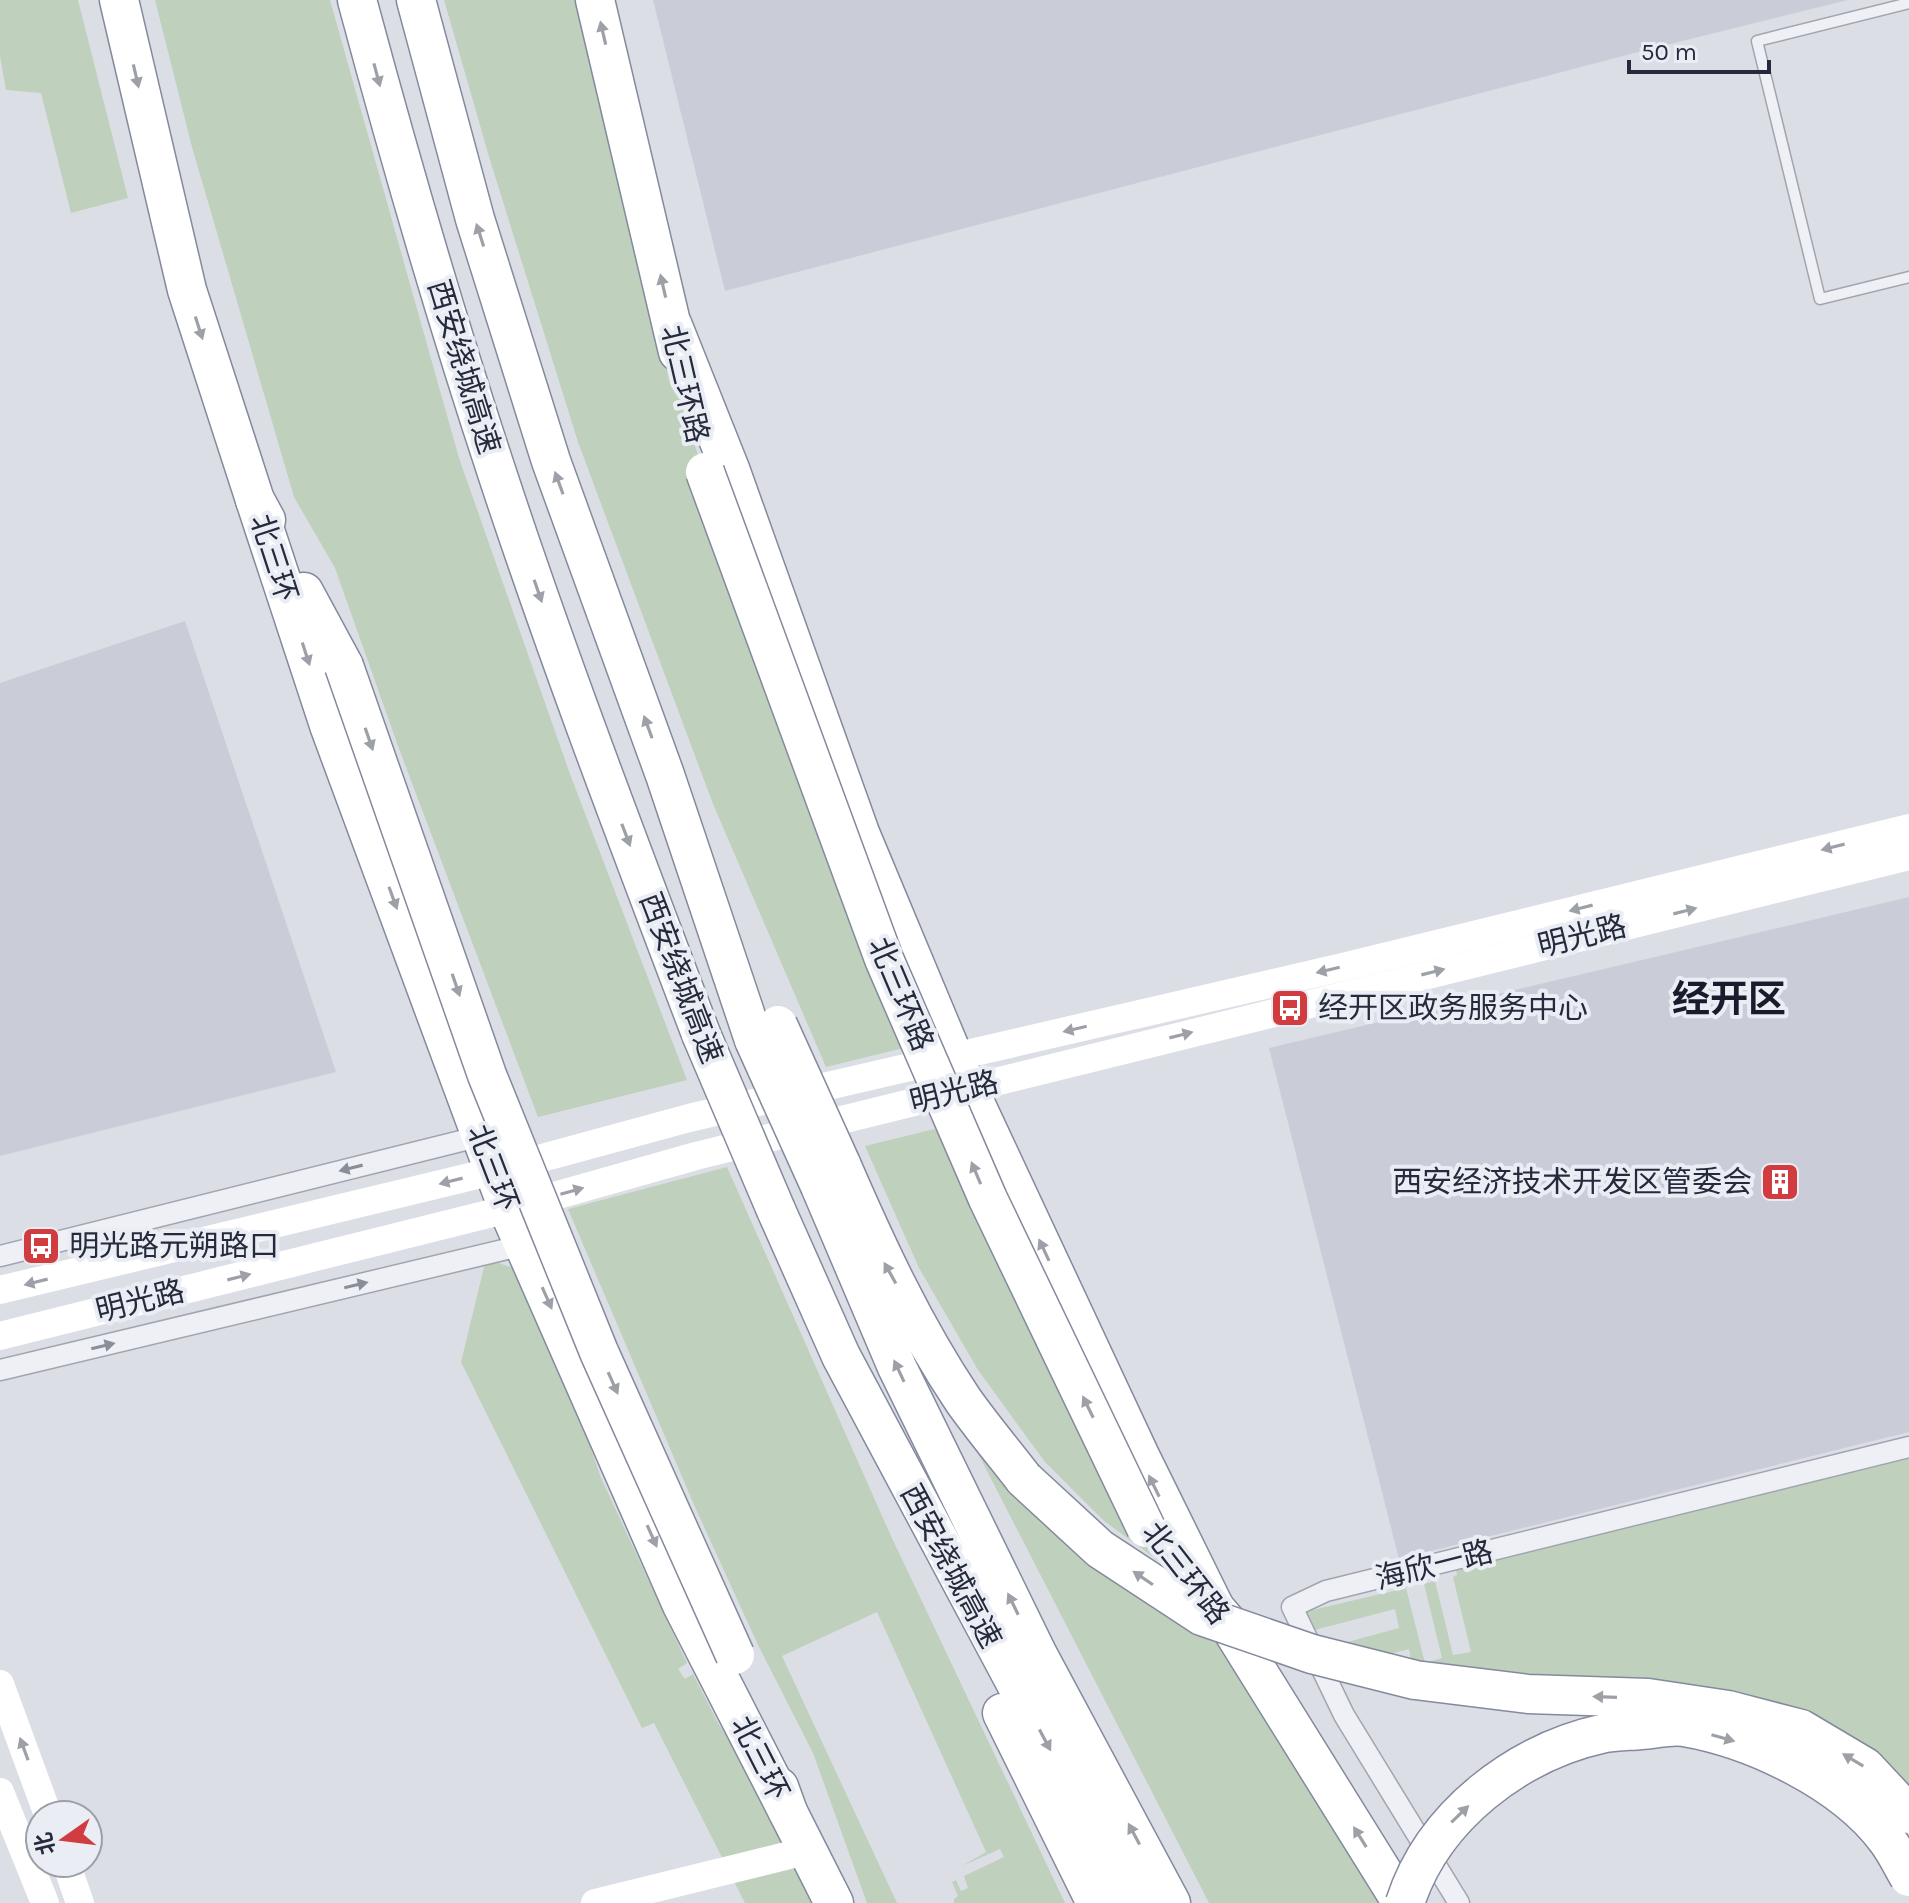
<svg xmlns="http://www.w3.org/2000/svg" width="1909" height="1903" viewBox="0 0 1909 1903" font-family="Karla,'Noto Sans SC',sans-serif">
<style>
.built{fill:#cacdd8}
.green{fill:#bfd0bc}
.lines{fill:none;stroke-linecap:round;stroke-linejoin:round}
.lane-casing{stroke:#a1a5b0;stroke-width:13}
.street-casing{stroke:#a1a5b0;stroke-width:23}
.highway-casing{stroke:#838a9d;stroke-width:41}
.lane{stroke:#eef0f5;stroke-width:10}
.street{stroke:#eef0f5;stroke-width:20}
.secondary{stroke:#fff;stroke-width:28}
.highway{stroke:#fff;stroke-width:38}
.highway-bridge-casing{stroke:#838a9d;stroke-width:41;stroke-linecap:butt}
.highway-bridge{stroke:#fff;stroke-width:38}
.oneway{fill:#9da0a7}
.oneway2{fill:#8a8e98}
.labels{text-anchor:middle;dominant-baseline:central;stroke-width:8;stroke-linejoin:round;paint-order:stroke}
.street-label{font-size:30px;fill:#252b3c;stroke:#ebedf4}
.poi-label{font-size:30px;fill:#252b3c;stroke:#ebedf4;text-anchor:start}
.district-label{font-size:38px;font-weight:bold;fill:#181c2d;stroke:#ebedf4}
</style>
<rect width="100%" height="100%" fill="#dcdee6"/>
<!-- built -->
<g class="built">
<path d="M653 0H1848L1642 51 725 291Z"/>
<path d="M185 621 336 1072 0 1156V683Z"/>
<path d="M1909 897V1432L1399 1559 1269 1048Z"/>
</g>
<!-- green -->
<g class="green">
<path d="M0 0H78L128 198 71 213 41 93 6 90 0 56Z"/>
<path d="M155 0H330L459 458 570 774 687 1080 538 1117 398 746 335 568 294 497 192 147Z"/>
<path d="M444 0H587L694 443 749 606 920 1044 826 1067 713 804 578 442 490 160Z"/>
<path d="M951 1125 1141 1529 1166 1566 1104 1521 1045 1462 978 1370 919 1268 865 1146Z"/>
<path d="M727 1167 891 1536 1065 1903H954V1899L958 1896 952 1882 956 1880 961 1891 968 1888 964 1876 1004 1857 1000 1849 962 1866 986 1852 877 1612 782 1656 897 1903H867L813 1753 758 1645 695 1507 568 1209Z"/>
<path d="M486 1259 511 1267 522 1280 579 1414 601 1478 687 1663 678 1669 685 1679 693 1674 718 1723 798 1846 826 1903H745L654 1723 642 1728 461 1362Z"/>
<path d="M948 1395 1234 1640 1386 1903H1209Z"/>
<path d="M1909 1452V1809L1885 1784 1412 1666 1409 1649 1375 1658 1318 1650 1399 1628 1395 1609 1307 1632 1300 1613 1406 1588 1425 1663 1442 1658 1424 1584 1435 1581 1453 1655 1471 1652 1453 1577 1457 1575 1456 1570Z"/>
</g>
<g class="lines">
<defs>
<path id="lane" d="M1909 3 1757 41 1820 299 1909 277"/>
<g id="street">
<path d="M0 1256 481 1136"/>
<path d="M0 1370 524 1245"/>
<path d="M1459 1903 1344 1715 1292 1607 1326 1591 1909 1447"/>
</g>
<g id="highway">
<path d="M119 0 187 290 255 500 266 520"/>
<path d="M357 0C400 160 446 319 498 476 560 664 631 849 701 1034"/>
<path d="M416 0 475 219 551 461 665 775 754 1040"/>
<path d="M595 0 678 352"/>
<path d="M673 326 730 469 860 833 954 1058 1140 1456 1214 1606"/>
<path d="M255 500 330 728 508 1209 682 1605 788 1812"/>
<path d="M304 592 344 666"/>
<path d="M841 1164C876 1245 914 1327 963 1400 982 1427 1004 1453 1024 1479"/>
<path d="M820 1186 897 1367 1038 1655 1171 1903"/>
<path d="M776 1210 841 1356 1133 1903"/>
<path d="M1215 1608 1227 1622 1402 1903"/>
<path d="M1002 1713 1096 1903"/>
<path d="M779 1787 788 1812 834 1903"/>
</g>
</defs>
<!-- lane casing -->
<use href="#lane" class="lane-casing"/>
<!-- street casing -->
<use href="#street" class="street-casing"/>
<!-- highway casing -->
<use href="#highway" class="highway-casing"/>
<!-- lane -->
<use href="#lane" class="lane"/>
<!-- street -->
<use href="#street" class="street"/>
<!-- secondary -->
<g class="secondary">
<path d="M0 1290 494 1171 689 1118 1343 967 1909 828"/>
<path d="M0 1336 508 1209 696 1156 1909 856"/>
<path d="M0 1684 48 1815"/>
<path d="M0 1792 45 1903"/>
<path d="M66 1863 80 1903"/>
<path d="M595 1903 806 1851"/>
</g>
<!-- highway -->
<use href="#highway" class="highway"/>
<defs>
<g id="highway-bridge">
<path d="M705 472 884 959 988 1199 1146 1528"/>
<path d="M344 666 487 1075 599 1352 735 1655"/>
<path d="M778 1025 841 1164"/>
<path d="M701 1034 776 1210"/>
<path d="M754 1040 820 1186"/>
<path d="M1024 1479 1100 1549 1202 1616 1312 1654 1415 1680 1528 1694 1648 1698 1728 1710 1801 1729 1865 1767 1909 1814"/>
<path d="M1405 1903C1433 1816 1517 1752 1605 1733 1617 1731 1630 1731 1641 1730 1655 1729 1671 1725 1684 1727 1754 1739 1844 1782 1887 1840 1896 1852 1902 1865 1909 1877"/>
</g>
</defs>
<!-- highway-bridge casing -->
<use href="#highway-bridge" class="highway-bridge-casing"/>
<!-- highway-bridge -->
<use href="#highway-bridge" class="highway-bridge"/>
</g>
<!-- one-way arrows -->
<defs><path id="oneway-solid" d="M-6-.8H1V-3.2L6.5 0L1 3.2V.8H-6Z" transform="scale(2)"/></defs>
<g class="oneway">
<use href="#oneway-solid" transform="translate(603 33) rotate(-103)"/>
<use href="#oneway-solid" transform="translate(377 75) rotate(75)"/>
<use href="#oneway-solid" transform="translate(136 76) rotate(77)"/>
<use href="#oneway-solid" transform="translate(480 235) rotate(-108)"/>
<use href="#oneway-solid" transform="translate(663 286) rotate(-103)"/>
<use href="#oneway-solid" transform="translate(199 328) rotate(72)"/>
<use href="#oneway-solid" transform="translate(559 483) rotate(-110)"/>
<use href="#oneway-solid" transform="translate(538 591) rotate(71)"/>
<use href="#oneway-solid" transform="translate(306 654) rotate(72)"/>
<use href="#oneway-solid" transform="translate(648 727) rotate(-110)"/>
<use href="#oneway-solid" transform="translate(369 739) rotate(71)"/>
<use href="#oneway-solid" transform="translate(626 835) rotate(69)"/>
<use href="#oneway-solid" transform="translate(1833 847) rotate(166)"/>
<use href="#oneway-solid" transform="translate(393 898) rotate(70)"/>
<use href="#oneway-solid" transform="translate(1581 908) rotate(166)"/>
<use href="#oneway-solid" transform="translate(1685 911) rotate(-14)"/>
<use href="#oneway-solid" transform="translate(1328 970) rotate(167)"/>
<use href="#oneway-solid" transform="translate(1433 972) rotate(-14)"/>
<use href="#oneway-solid" transform="translate(456 985) rotate(71)"/>
<use href="#oneway-solid" transform="translate(1075 1029) rotate(167)"/>
<use href="#oneway-solid" transform="translate(1181 1035) rotate(-14)"/>
<use href="#oneway-solid" transform="translate(976 1173) rotate(-113)"/>
<use href="#oneway-solid" transform="translate(451 1181) rotate(166)"/>
<use href="#oneway-solid" transform="translate(572 1191) rotate(-16)"/>
<use href="#oneway-solid" transform="translate(1044 1250) rotate(-115)"/>
<use href="#oneway-solid" transform="translate(890 1273) rotate(-119)"/>
<use href="#oneway-solid" transform="translate(239 1277) rotate(-14)"/>
<use href="#oneway-solid" transform="translate(36 1282) rotate(166)"/>
<use href="#oneway-solid" transform="translate(547 1298) rotate(66)"/>
<use href="#oneway-solid" transform="translate(899 1371) rotate(-115)"/>
<use href="#oneway-solid" transform="translate(613 1383) rotate(66)"/>
<use href="#oneway-solid" transform="translate(1088 1407) rotate(-116)"/>
<use href="#oneway-solid" transform="translate(1154 1486) rotate(-116)"/>
<use href="#oneway-solid" transform="translate(652 1536) rotate(66)"/>
<use href="#oneway-solid" transform="translate(1143 1578) rotate(-146)"/>
<use href="#oneway-solid" transform="translate(1013 1604) rotate(-116)"/>
<use href="#oneway-solid" transform="translate(1605 1697) rotate(-178)"/>
<use href="#oneway-solid" transform="translate(1723 1738) rotate(16)"/>
<use href="#oneway-solid" transform="translate(1045 1740) rotate(62)"/>
<use href="#oneway-solid" transform="translate(24 1749) rotate(-110)"/>
<use href="#oneway-solid" transform="translate(1853 1760) rotate(-149)"/>
<use href="#oneway-solid" transform="translate(1460 1814) rotate(-44)"/>
<use href="#oneway-solid" transform="translate(1134 1834) rotate(-118)"/>
<use href="#oneway-solid" transform="translate(1360 1837) rotate(-122)"/>
</g>
<g class="oneway2">
<use href="#oneway-solid" transform="translate(351 1168) rotate(166)"/>
<use href="#oneway-solid" transform="translate(356 1285) rotate(-13)"/>
<use href="#oneway-solid" transform="translate(103 1346) rotate(-13)"/>
</g>
<!-- icons -->
<defs>
<symbol id="bus-square" viewBox="-11 -11 22 22"><rect x="-9" y="-9" width="18" height="18" rx="4" fill="#d03c3f" stroke="#ebedf4"/><path d="M-5-6H5V4H4V6H2V4H-2V6H-4V4H-5ZM-3.5-4V0h7V-4ZM-3.5 1.2v1.5H-2V1.2ZM2 1.2v1.5H3.5V1.2Z" fill="#fff"/></symbol>
<symbol id="building-square" viewBox="-11 -11 22 22"><rect x="-9" y="-9" width="18" height="18" rx="4" fill="#d03c3f" stroke="#ebedf4"/><path d="M-4-6H4V6H1V3H-1V6H-4ZM-2.5-4.3h1.7v1.8h-1.7ZM.8-4.3h1.7v1.8H.8ZM-2.5-1h1.7V.8h-1.7ZM.8-1h1.7V.8H.8Z" fill="#fff"/></symbol>
</defs>
<g fill-rule="evenodd">
<use href="#bus-square" x="1268" y="986" width="44" height="44"/>
<use href="#building-square" x="1758" y="1160" width="44" height="44"/>
<use href="#bus-square" x="19" y="1224" width="44" height="44"/>
</g>
<g class="labels">
<!-- street labels -->
<g class="street-label">
<text transform="translate(464 367) rotate(73)">西安绕城高速</text>
<text transform="translate(685 384) rotate(77)">北三环路</text>
<text transform="translate(274 558) rotate(72)">北三环</text>
<text transform="translate(1582 936) rotate(-14)">明光路</text>
<text transform="translate(681 978) rotate(69)">西安绕城高速</text>
<text transform="translate(901 994) rotate(67)">北三环路</text>
<text transform="translate(954 1092) rotate(-14)">明光路</text>
<text transform="translate(493 1168) rotate(69)">北三环</text>
<text transform="translate(140 1301) rotate(-14)">明光路</text>
<text transform="translate(1434 1565) rotate(-14)">海欣一路</text>
<text transform="translate(951 1566) rotate(62)">西安绕城高速</text>
<text transform="translate(1186 1573) rotate(52)">北三环路</text>
<text transform="translate(760 1758) rotate(63)">北三环</text>
</g>
<!-- poi labels -->
<g class="poi-label">
<text x="1318" y="1008">经开区政务服务中心</text>
<text x="1752" y="1182" text-anchor="end">西安经济技术开发区管委会</text>
<text x="69" y="1246">明光路元朔路口</text>
</g>
<!-- district labels -->
<g class="district-label">
<text x="1729" y="999">经开区</text>
</g>
</g>
<!-- north arrow -->
<g transform="translate(64 1839) rotate(256)"><circle r="38" fill="#ebedf4" stroke="#9c9faa" stroke-width="2"/>
<path d="M0-6L14 30L0 20L-14 30Z" fill="#d03c3f"/>
<text y="-12" font-size="22" font-weight="bold" text-anchor="middle" fill="#252b3c">北</text>
</g>
<!-- scale -->
<path d="M1629 60v12h140v-12" fill="none" stroke="#252b3c" stroke-width="4"/>
<text x="1641" y="60" font-size="24" fill="#252b3c" stroke="#ebedf4" stroke-width="6" paint-order="stroke">50 m</text>
</svg>
